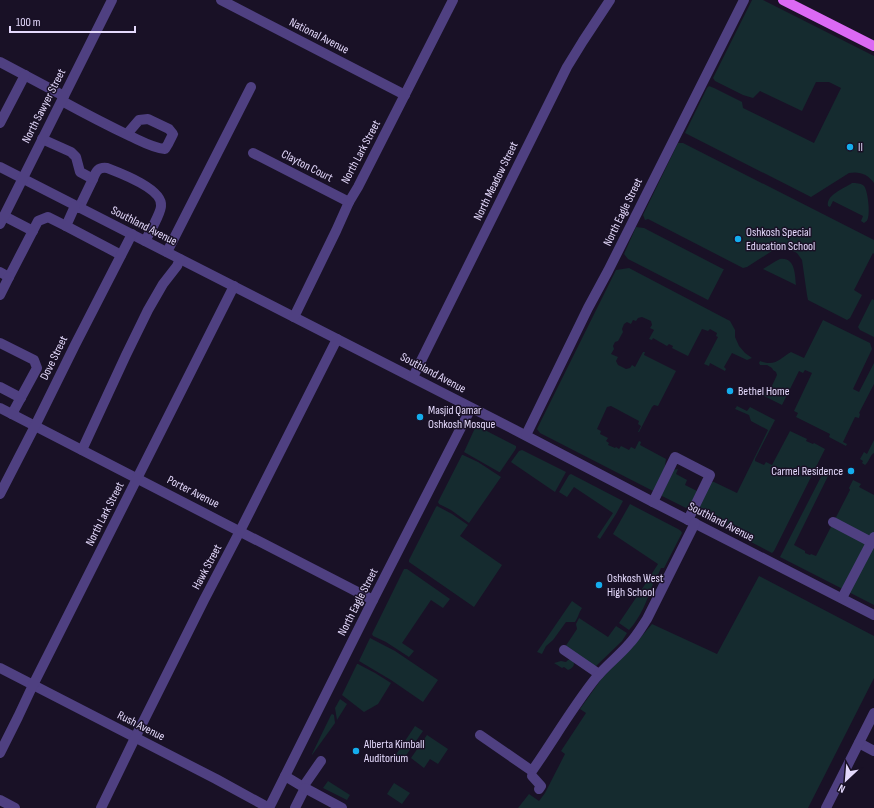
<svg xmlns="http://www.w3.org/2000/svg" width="874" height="808" viewBox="0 0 874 808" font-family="'Sofia Sans Condensed',sans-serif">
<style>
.green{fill:#152b2f}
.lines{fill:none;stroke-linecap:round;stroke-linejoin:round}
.minor{stroke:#4f4081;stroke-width:10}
.major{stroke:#db69f4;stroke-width:10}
.poi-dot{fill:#14aded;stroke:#191126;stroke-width:1.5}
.labels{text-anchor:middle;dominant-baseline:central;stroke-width:3;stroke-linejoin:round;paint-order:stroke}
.street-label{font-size:12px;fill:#e4d9fc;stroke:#191126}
.poi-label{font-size:12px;fill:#e4d9fc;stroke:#191126;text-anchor:start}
</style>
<rect width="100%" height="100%" fill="#191126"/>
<!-- green -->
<g class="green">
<path d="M752 0H763L874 56V183C868 174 859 171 849 173L811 197 685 133 707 88 709 86 714 88 742 102 743 108 814 143 841 88 829 82H816L802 111 760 91 753 98 743 95 715 81 713 78Z"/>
<path d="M678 143H683L874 240V254L873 253 854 290 862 295 850 318 847 320 808 300 807 295 802 260 797 253 789 249H782L772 251 747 267 743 268 648 219 645 220 643 215Z"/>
<path d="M852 183C856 183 861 183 864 186 868 191 870 212 868 218 867 221 867 221 864 223L861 221 863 216 833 201 830 207 828 206C826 195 843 189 852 183Z"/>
<path d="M636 227 644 228 723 269H724L708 300 628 259 624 254Z"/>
<path d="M780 259C795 257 795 274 796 285L763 269 776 261Z"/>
<path d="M629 268 730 321 735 330V337L739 346 745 353 752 358 747 360 732 353 724 367 726 369 725 371 710 363 709 366 704 364 718 337 716 336 717 333 710 329 708 331 702 329 688 356 672 348 673 346 669 344 667 346 653 338 652 340 649 339 654 330 650 328 652 325 651 321 642 317 638 318 636 321 633 320 631 324 627 322 624 324 622 329 623 332 618 341 615 342 613 346 614 349 611 354 618 357 616 361 618 365 626 369 630 368 632 365 635 367 643 352H645L644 355 676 371 658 406 654 405 652 407 639 432H638L641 426 638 424 639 421 611 406 607 407 597 429 601 431 600 434 608 438 606 441 609 443 608 445 615 448 616 447 619 449 621 446 629 450 631 447 635 449 639 441 641 442 640 445 666 459 664 472 653 491 540 433 537 429 616 270Z"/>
<path d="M872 299 874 300V337L860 330 858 327Z"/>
<path d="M823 320 870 343 872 349 853 389 859 392 874 363V384L859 413 860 414 859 418 855 417 843 442 847 444 846 446 829 437 830 434 796 417 798 413 794 411 812 373 805 370 803 373 799 371 782 405 762 395 764 392 770 390 777 375 776 372 773 370 772 368 767 365H760L759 363 760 361C776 367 780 358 791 352L804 358Z"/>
<path d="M737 406 747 411 750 407 775 420 755 459V461L764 465 766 462 772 465 790 431 807 439 806 441 813 444 814 443 825 449 774 551 772 553 697 514V508L711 482H714L737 493 768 430 751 421 749 415 735 409Z"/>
<path d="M477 427H479L516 446V448L515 450 500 472H499L464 452 475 428Z"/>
<path d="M874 440V453C870 455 869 462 865 465L862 463 863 461 860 459 864 452 867 454Z"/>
<path d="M522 450 566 472 555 492 511 462 519 451Z"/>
<path d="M462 455H463L478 462 501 477 469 523 451 510 439 504 438 502Z"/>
<path d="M678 469 676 474 687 480 685 485 697 491 690 505 686 508 662 496V493L673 470Z"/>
<path d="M825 469 830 472 794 545 805 551V553L810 555 811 554 816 556 850 490 849 488 853 480 861 484 859 487 874 495V605L780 557Z"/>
<path d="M571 474 623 501 616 514 600 539 597 537 613 513 574 487 567 497 559 492 569 475Z"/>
<path d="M630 504 678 529 681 531 682 533 664 568H661L657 577 651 575 658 564 613 534Z"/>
<path d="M437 506 452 514 468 525 460 536 502 565 474 607 409 562V560L436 507Z"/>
<path d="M404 569H407L450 599 443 608 431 600 402 643 414 651 409 657 386 642 373 636 372 634Z"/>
<path d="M759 576 874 636V678L808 808H518L529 794 539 801 545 793 565 754 561 751 586 713 580 709 602 678 634 645 652 624 717 654Z"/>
<path d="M648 580 653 584C647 600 641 617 629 630L619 623Z"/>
<path d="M572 601 582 608C579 612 578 618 575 622H566L553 640 546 646 542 654 537 652Z"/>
<path d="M579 618 608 637 616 626 627 633 622 641 595 667 565 647 577 629 576 624Z"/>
<path d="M370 638 395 651 438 680 423 702 391 680 359 661Z"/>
<path d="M568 660C577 660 575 668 568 670L564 667 562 668 554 663 561 661 566 662Z"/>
<path d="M357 664H358L375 673 391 683 378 704 364 712 342 695Z"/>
<path d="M340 699 347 704 337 720 335 708Z"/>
<path d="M331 715 332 714 334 715 335 723 312 755V754Z"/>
<path d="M415 726 423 731 400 764 393 759Z"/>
<path d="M427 735 448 749 438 764 430 759 424 768 411 758Z"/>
<path d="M328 781 350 795 347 800 323 788Z"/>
<path d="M394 783 410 793 402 804 387 794Z"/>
</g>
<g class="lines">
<!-- minor -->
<g class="minor">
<path d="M221 0 405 95"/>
<path d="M0 62 64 96"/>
<path d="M62 101C84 113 107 125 130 136 141 141 153 148 165 149L168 144 173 134 169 129 148 119 139 120 127 134"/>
<path d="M0 123 25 75"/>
<path d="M42 139 71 152 76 157 80 172 93 179 79 208"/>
<path d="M253 153 349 202"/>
<path d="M0 167 515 430 653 502 874 615"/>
<path d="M93 179C96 171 98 167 107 168 120 173 163 189 161 206 161 212 149 234 145 241"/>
<path d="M75 206 66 226 121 255"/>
<path d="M4 216 33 231"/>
<path d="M0 224 112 0"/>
<path d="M167 252 251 87"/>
<path d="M0 272 9 277 38 221 48 217 66 226"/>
<path d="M0 295 9 277"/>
<path d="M294 317 336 231 349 202 358 187 453 0"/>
<path d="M0 343 34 360 37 368 12 414"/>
<path d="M413 377 567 67 583 41 610 0"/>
<path d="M0 387 21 398"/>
<path d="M0 408 373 600"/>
<path d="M526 435 588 308 608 271 744 0"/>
<path d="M82 450 126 355 148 310 163 284 177 266 180 259"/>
<path d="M0 494 35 426 75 345 132 234"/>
<path d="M653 502 675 457 706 473 710 475 688 520"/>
<path d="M833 522 871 542"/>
<path d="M842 598 874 537"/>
<path d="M564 650 599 674"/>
<path d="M0 668 216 779 269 808"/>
<path d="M480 735 532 771C553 741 572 708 595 679 605 666 618 657 629 644 636 637 641 628 647 619L695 523"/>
<path d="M859 743 874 751"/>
<path d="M0 753 18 717 33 685 234 286"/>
<path d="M285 776 305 788 295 808"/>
<path d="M532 776 541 786 539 789"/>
<path d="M303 787 321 761"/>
<path d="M305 788 342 808"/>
<path d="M0 800 15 808"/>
<path d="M101 808 135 738 204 600 240 531 337 339"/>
<path d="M269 808 373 600 471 408"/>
<path d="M826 808 874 713"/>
</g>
<!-- major -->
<path class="major" d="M783 0 874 46"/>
</g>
<!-- markers -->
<g class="poi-dot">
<circle cx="850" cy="147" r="4"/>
<circle cx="738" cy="239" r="4"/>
<circle cx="730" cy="391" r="4"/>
<circle cx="420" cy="417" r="4"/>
<circle cx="851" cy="471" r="4"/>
<circle cx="599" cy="585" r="4"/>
<circle cx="356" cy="751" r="4"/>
</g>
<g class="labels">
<!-- street labels -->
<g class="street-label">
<text transform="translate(319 36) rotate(27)">National Avenue</text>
<text transform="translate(44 106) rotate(-63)">North Sawyer Street</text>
<text transform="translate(361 152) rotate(-62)">North Lark Street</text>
<text transform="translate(307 166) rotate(27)">Clayton Court</text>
<text transform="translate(496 181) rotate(-64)">North Meadow Street</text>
<text transform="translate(623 212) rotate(-64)">North Eagle Street</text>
<text transform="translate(144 226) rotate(27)">Southland Avenue</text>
<text transform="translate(54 358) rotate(-64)">Dove Street</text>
<text transform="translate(433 373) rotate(28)">Southland Avenue</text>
<text transform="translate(193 492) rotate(27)">Porter Avenue</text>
<text transform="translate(105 514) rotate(-63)">North Lark Street</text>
<text transform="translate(721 522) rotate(27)">Southland Avenue</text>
<text transform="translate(207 567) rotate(-62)">Hawk Street</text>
<text transform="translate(358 602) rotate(-63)">North Eagle Street</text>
<text transform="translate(141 726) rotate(27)">Rush Avenue</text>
</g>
<!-- poi labels -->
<g class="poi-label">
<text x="858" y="147">II</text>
<text x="746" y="232">Oshkosh Special<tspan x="746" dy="14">Education School</tspan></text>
<text x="738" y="391">Bethel Home</text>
<text x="428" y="410">Masjid Qamar<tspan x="428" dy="14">Oshkosh Mosque</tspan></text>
<text x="843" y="471" text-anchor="end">Carmel Residence</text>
<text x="607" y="578">Oshkosh West<tspan x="607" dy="14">High School</tspan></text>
<text x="364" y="744">Alberta Kimball<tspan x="364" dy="14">Auditorium</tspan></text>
</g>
</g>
<!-- north arrow -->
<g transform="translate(846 780) rotate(206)" stroke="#191126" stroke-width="3" paint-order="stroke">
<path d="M0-3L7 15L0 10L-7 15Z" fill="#e4d9fc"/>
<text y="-6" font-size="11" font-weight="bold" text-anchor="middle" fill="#e4d9fc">N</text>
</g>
<!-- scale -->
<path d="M10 26v6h125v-6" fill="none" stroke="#e4d9fc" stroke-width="2"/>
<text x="16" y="26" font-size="12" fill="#e4d9fc" stroke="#191126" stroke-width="3" paint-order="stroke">100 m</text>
</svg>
